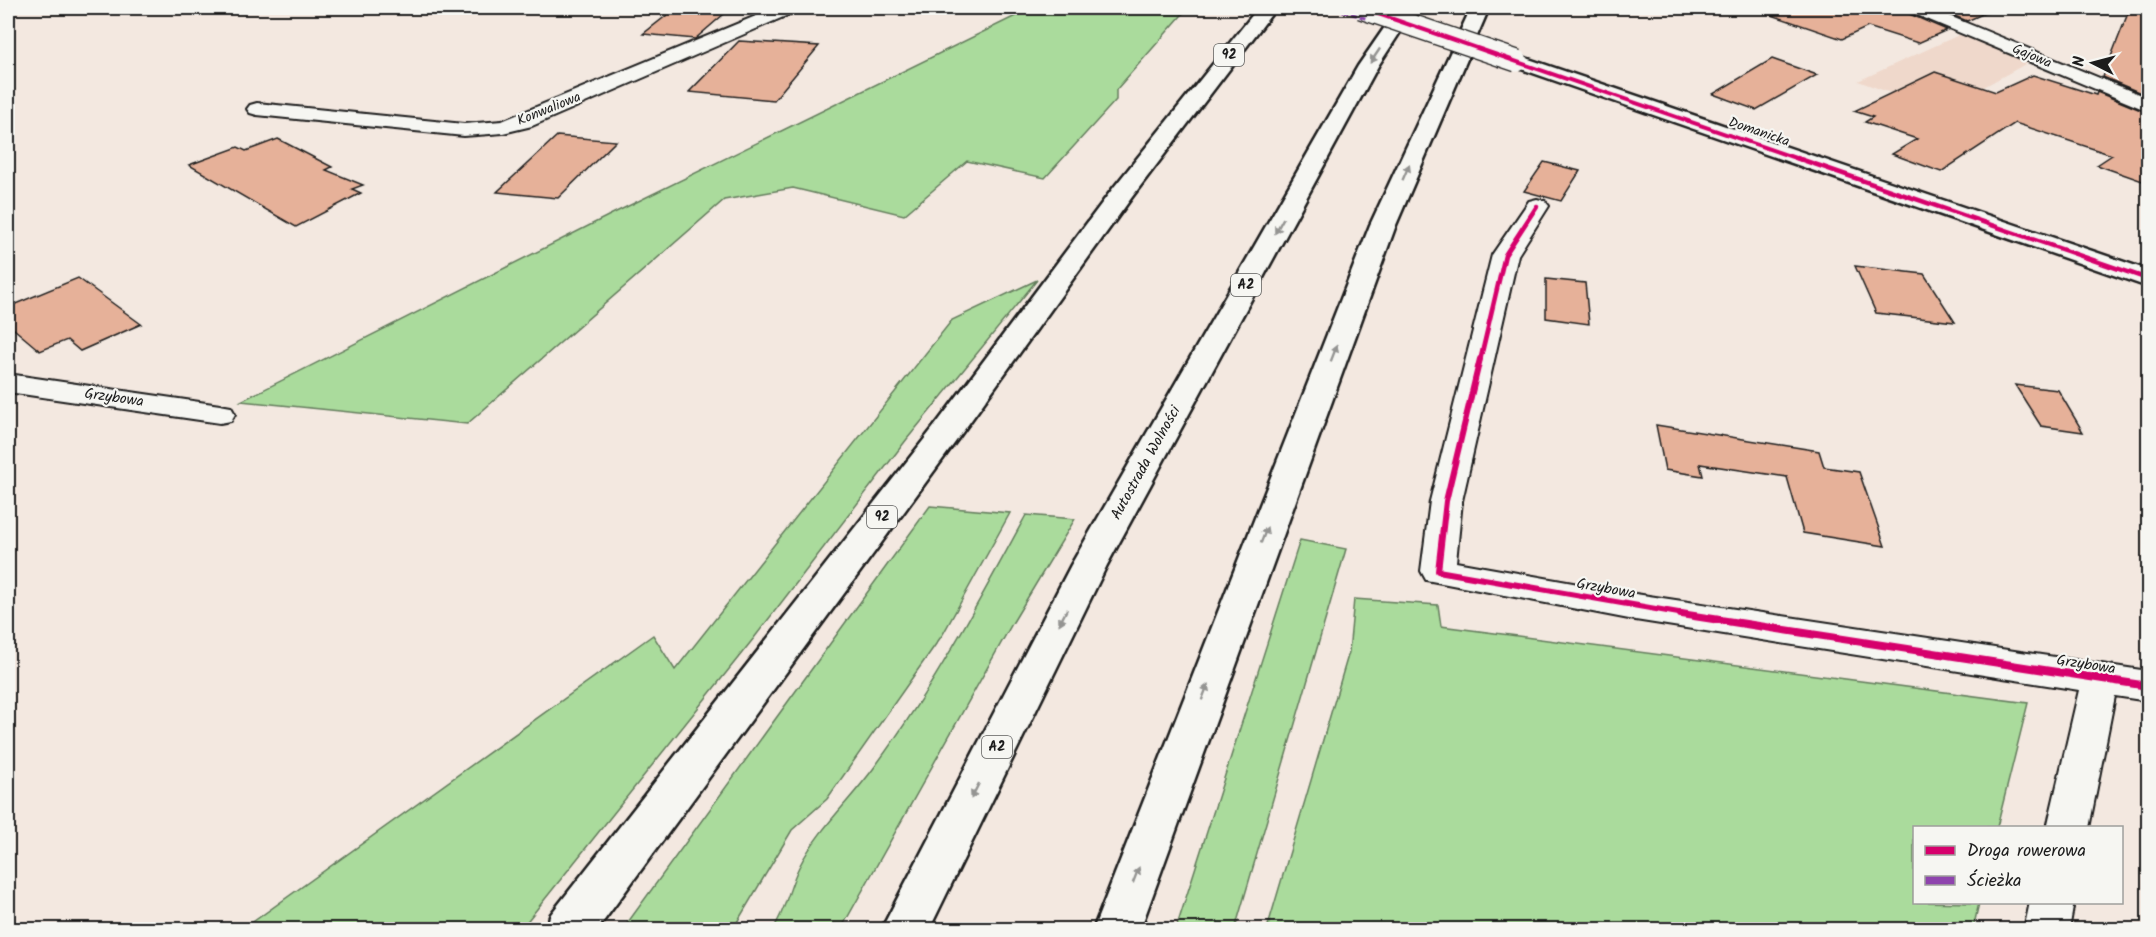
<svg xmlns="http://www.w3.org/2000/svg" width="2156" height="937" viewBox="0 0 2156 937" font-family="Kalam,sans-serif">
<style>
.built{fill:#efd8cb}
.green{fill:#aadb9c;stroke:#637c5c;stroke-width:1.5}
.building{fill:#e6b199;stroke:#1c1c1c;stroke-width:1.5}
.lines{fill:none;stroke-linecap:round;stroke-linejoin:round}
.minor-casing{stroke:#1c1c1c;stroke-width:4}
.tertiary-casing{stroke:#1c1c1c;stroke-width:5}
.primary-casing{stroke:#1c1c1c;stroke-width:5}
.motorway-casing{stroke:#1c1c1c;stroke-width:5}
.minor{fill:#f6f6f2;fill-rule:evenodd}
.tertiary{fill:#f6f6f2;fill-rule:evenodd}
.primary{fill:#f6f6f2;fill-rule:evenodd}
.motorway{fill:#f6f6f2;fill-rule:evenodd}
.tertiary-bridge-casing{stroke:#1c1c1c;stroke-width:24;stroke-linecap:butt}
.tertiary-bridge{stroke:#f6f6f2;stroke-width:21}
.quiet{stroke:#8e44ad;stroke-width:3;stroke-dasharray:6 3;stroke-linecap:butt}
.cycleway-far3-casing{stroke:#f6f6f2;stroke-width:6}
.cycleway-far2-casing{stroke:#f6f6f2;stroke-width:8}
.cycleway-far1-casing{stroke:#f6f6f2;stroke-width:10}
.cycleway-casing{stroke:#f6f6f2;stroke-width:11}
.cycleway-far3{stroke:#d6006c;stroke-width:4}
.cycleway-far2{stroke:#d6006c;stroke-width:4.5}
.cycleway-far1{stroke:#d6006c;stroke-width:6}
.cycleway{stroke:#d6006c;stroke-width:8}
.oneway{fill:#949492}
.labels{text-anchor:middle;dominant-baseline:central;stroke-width:4.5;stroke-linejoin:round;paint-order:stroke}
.shield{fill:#f6f6f2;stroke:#5d5d5c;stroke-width:1.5}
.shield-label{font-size:14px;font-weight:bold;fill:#1c1c1c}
.far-street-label{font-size:14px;fill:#1c1c1c;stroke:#f6f6f2}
.street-label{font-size:15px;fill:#1c1c1c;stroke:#f6f6f2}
</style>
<rect width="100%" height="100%" fill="#f3e8e0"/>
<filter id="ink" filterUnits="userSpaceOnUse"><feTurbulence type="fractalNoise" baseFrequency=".0167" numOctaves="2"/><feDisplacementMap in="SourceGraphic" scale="12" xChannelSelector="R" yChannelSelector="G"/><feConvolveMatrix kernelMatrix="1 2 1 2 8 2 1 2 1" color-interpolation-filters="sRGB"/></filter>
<g filter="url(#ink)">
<!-- built -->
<path class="built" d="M1961 34 2029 62 1940 111 1858 81Z"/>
<!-- green -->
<g class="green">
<path d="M1032 8H1188L1116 90V100L1045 178 967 161 904 215 793 188 724 200 467 424 241 401 614 213Z"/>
<path d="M1037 280 907 439 754 638 521 929H243L653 635 675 670 952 320Z"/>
<path d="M930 506 1010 513 943 634 827 799 792 830 733 929H623Z"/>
<path d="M1026 515 1075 519 1013 622 841 929H773C786 910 789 887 799 867 818 829 852 799 876 765 934 686 980 600 1026 515Z"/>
<path d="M1300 540 1346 549 1235 929H1176Z"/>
<path d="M1354 599 1438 605 1441 626 2028 703 1997 827 1914 828V902L1979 903 1973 929H1267L1349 652Z"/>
</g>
<!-- building -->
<g class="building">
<path d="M676 8H731L695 39 643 34Z"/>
<path d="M1767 8H1905L1909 14 1947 30 1918 43 1868 27 1842 39 1766 13Z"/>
<path d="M1935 8H1996L1967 21Z"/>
<path d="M2130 8H2148V96L2103 77Z"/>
<path d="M739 41 819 46 774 100 689 92Z"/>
<path d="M1772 59 1817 75 1756 110 1713 94Z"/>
<path d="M1935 72 1996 92 2033 75 2096 95 2097 92 2148 113V183L2097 165 2112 155 2015 123 1941 172 1892 154 1917 139 1865 122 1873 117 1854 111Z"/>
<path d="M557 136 616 141 558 198 497 192Z"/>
<path d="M278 139 332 167 326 170 363 185 352 189 361 193 296 227 189 165 238 147 246 151Z"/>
<path d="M1544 162 1580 171 1561 201 1524 191Z"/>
<path d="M1855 266 1924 274 1955 322 1876 313Z"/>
<path d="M78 278 141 324 80 351 67 340 40 351 8 324V307Z"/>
<path d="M1546 279 1585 283 1589 324 1546 318Z"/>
<path d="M2015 385 2058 390 2083 432 2041 426Z"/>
<path d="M1656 425 1819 451 1824 467 1859 472 1885 546 1803 533 1787 477 1700 464 1703 476 1665 470Z"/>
</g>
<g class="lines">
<defs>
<g id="minor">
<path d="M775 8H798L795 12 532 126 503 133 464 136 257 115 250 113 247 109 250 105 257 103 464 124 502 121Z"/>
<path d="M1907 8H1930L2148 98V111L1910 12Z"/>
<path d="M1537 199 1545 201 1549 206 1518 255 1462 501 1456 562 1629 593 2148 671V701L2115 696 2089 828H2047L2079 690 1629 619 1426 580 1421 571 1430 501 1492 255 1529 201Z"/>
<path d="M8 374 220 405 231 407 235 414 231 421 220 423 8 392Z"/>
<path d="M2030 902H2074L2069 930H2024Z"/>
</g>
<path id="tertiary" d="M1517 55 2148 270V287L1510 65 1507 61 1510 57Z"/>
<path id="primary" d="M1258 8H1276L1132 197 959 437 597 930H545L551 914 937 423 1114 187Z"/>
<g id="motorway">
<path d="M1398 8H1416L1378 66 1107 565 929 930H881L1071 565 1358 66Z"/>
<path d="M1471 8H1489L1396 225 1140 930H1093L1370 225Z"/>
</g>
</defs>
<!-- minor casing -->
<use href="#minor" class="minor-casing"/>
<!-- tertiary casing -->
<use href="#tertiary" class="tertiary-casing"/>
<!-- primary casing -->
<use href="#primary" class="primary-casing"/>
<!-- motorway casing -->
<use href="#motorway" class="motorway-casing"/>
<!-- minor -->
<use href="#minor" class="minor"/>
<!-- tertiary -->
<use href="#tertiary" class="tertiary"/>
<!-- primary -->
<use href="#primary" class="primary"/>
<!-- motorway -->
<use href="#motorway" class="motorway"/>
<defs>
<path id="tertiary-bridge" d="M1361 8 1517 61"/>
</defs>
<!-- tertiary-bridge casing -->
<use href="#tertiary-bridge" class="tertiary-bridge-casing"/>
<!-- tertiary-bridge -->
<use href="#tertiary-bridge" class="tertiary-bridge"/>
<!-- quiet -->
<path class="quiet" d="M1334 8 1368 19"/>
<defs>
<path id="cycleway-far3" d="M1361 8 1801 160"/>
<g id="cycleway-far2">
<path d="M1797 158 2148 279"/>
<path d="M1480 361 1505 255 1537 206"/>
</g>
<path id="cycleway-far1" d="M1480 359 1446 501 1438 571 1690 615"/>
<path id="cycleway" d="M1681 614 2148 686"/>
</defs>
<!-- cycleway-far3 casing -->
<use href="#cycleway-far3" class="cycleway-far3-casing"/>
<!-- cycleway-far2 casing -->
<use href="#cycleway-far2" class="cycleway-far2-casing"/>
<!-- cycleway-far1 casing -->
<use href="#cycleway-far1" class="cycleway-far1-casing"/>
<!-- cycleway casing -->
<use href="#cycleway" class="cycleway-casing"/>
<!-- cycleway-far3 -->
<use href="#cycleway-far3" class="cycleway-far3"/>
<!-- cycleway-far2 -->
<use href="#cycleway-far2" class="cycleway-far2"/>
<!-- cycleway-far1 -->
<use href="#cycleway-far1" class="cycleway-far1"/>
<!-- cycleway -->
<use href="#cycleway" class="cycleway"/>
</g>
<!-- one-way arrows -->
<defs><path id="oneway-solid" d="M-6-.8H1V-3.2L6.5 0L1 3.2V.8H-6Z" transform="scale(1.5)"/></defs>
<g class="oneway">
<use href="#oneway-solid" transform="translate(1375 56) rotate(124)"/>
<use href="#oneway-solid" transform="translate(1406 172) rotate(-67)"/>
<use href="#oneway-solid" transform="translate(1279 226) rotate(119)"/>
<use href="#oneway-solid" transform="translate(1334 353) rotate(-69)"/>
<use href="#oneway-solid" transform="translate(1264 535) rotate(-69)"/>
<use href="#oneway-solid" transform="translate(1063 617) rotate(117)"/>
<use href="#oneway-solid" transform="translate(1205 692) rotate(-69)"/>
<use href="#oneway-solid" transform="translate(975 791) rotate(117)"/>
<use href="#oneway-solid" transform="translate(1136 875) rotate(-69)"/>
</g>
</g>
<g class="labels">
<!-- shield labels -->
<g class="shield">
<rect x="1214" y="44" width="30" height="22" rx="4.5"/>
<rect x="1231" y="274" width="30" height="22" rx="4.5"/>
<rect x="867" y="506" width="30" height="22" rx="4.5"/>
<rect x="982" y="736" width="30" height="22" rx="4.5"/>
</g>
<g class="shield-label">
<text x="1229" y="55">92</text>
<text x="1246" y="285">A2</text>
<text x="882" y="517">92</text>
<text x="997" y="747">A2</text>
</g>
<!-- far-street labels -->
<g class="far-street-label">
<text transform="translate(2032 56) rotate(23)">Gajowa</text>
<text transform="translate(549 109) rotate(-22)">Konwaliowa</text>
<text transform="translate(1759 132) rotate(19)">Domanicka</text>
</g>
<!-- street labels -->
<g class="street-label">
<text transform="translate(114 398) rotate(8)">Grzybowa</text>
<text transform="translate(1146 463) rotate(-61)">Autostrada Wolności</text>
<text transform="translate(1606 589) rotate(10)">Grzybowa</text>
<text transform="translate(2086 665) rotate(9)">Grzybowa</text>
</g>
</g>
<!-- margin -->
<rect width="2156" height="937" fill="none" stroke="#f6f6f2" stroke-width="30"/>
<rect x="15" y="15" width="2126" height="907" fill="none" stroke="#1c1c1c" stroke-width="2" filter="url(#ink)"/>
<!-- legend -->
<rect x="1913" y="826" width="210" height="78" fill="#f6f6f2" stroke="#9f9f9c" stroke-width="1.5"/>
<rect x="1925" y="846" width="30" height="9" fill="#d6006c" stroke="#9f9f9c" stroke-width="1.5"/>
<text x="1967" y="856" font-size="18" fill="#1c1c1c">Droga rowerowa</text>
<rect x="1925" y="876" width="30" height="9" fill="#8e44ad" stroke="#9f9f9c" stroke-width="1.5"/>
<text x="1967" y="886" font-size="18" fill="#1c1c1c">Ścieżka</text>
<!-- north arrow -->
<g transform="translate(2093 63) rotate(276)" stroke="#f6f6f2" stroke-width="4.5" paint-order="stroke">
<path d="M0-4.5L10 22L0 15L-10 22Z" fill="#1c1c1c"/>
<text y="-9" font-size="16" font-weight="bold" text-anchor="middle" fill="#1c1c1c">N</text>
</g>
</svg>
